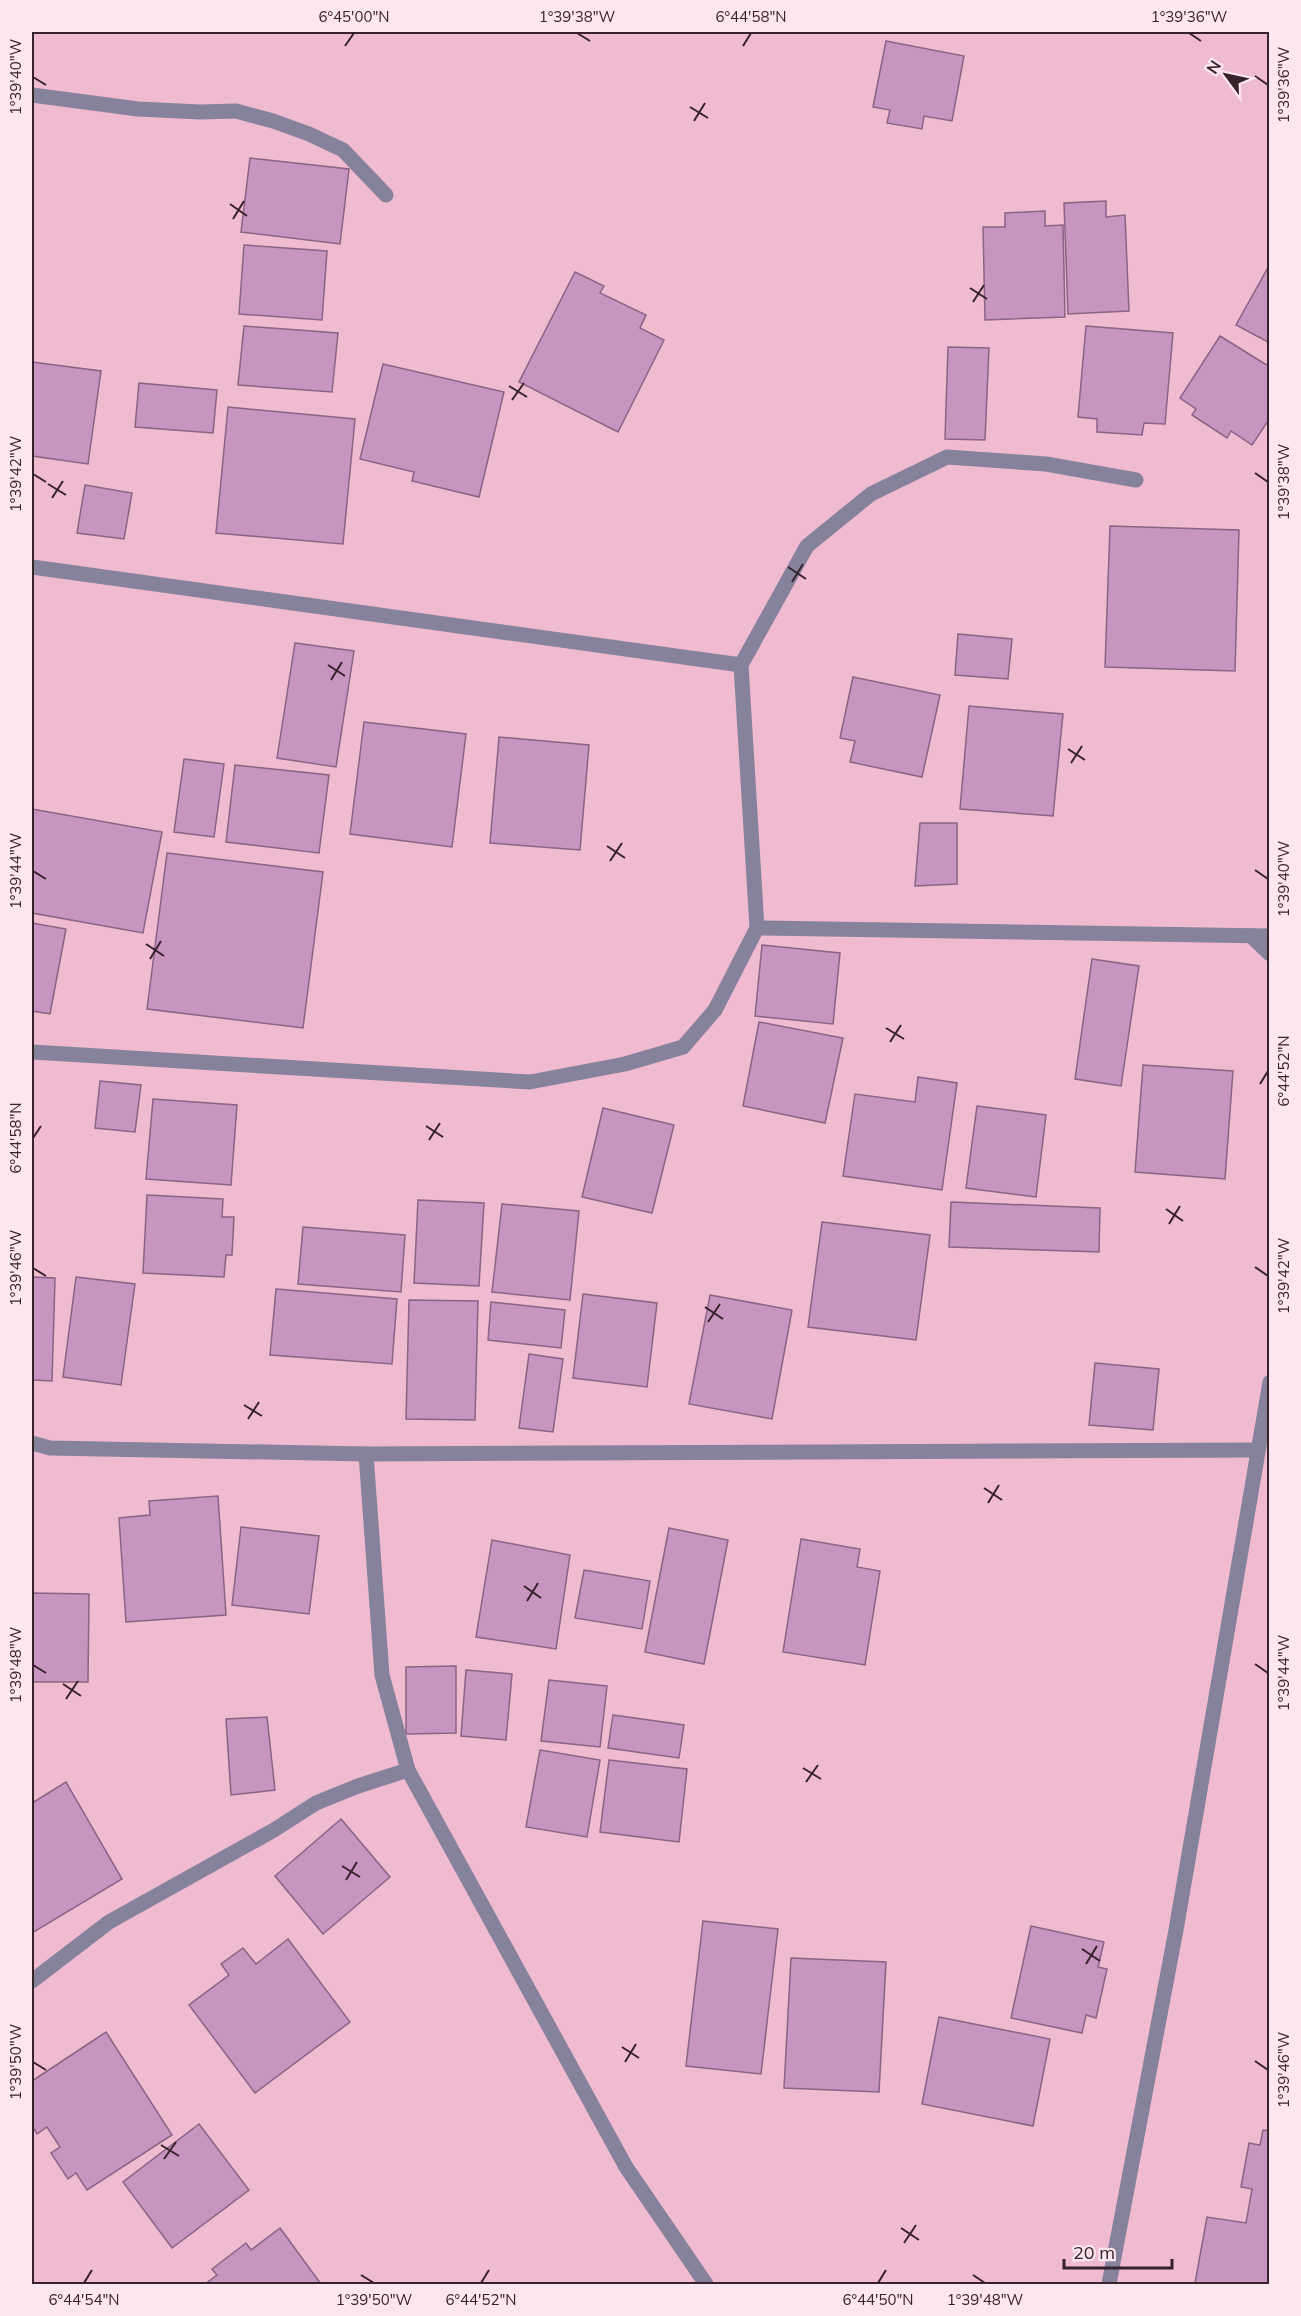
<svg xmlns="http://www.w3.org/2000/svg" width="1301" height="2316" viewBox="0 0 1301 2316" font-family="Mulish,sans-serif">
<style>
.building{fill:#c894c0;stroke:#896484;stroke-width:1.5}
.lines{fill:none;stroke-linecap:round;stroke-linejoin:round}
.minor{stroke:#86829c;stroke-width:15}
.ticks{fill:none;stroke:#35222a;stroke-width:2}
.neatline{fill:none;stroke:#35222a;stroke-width:2}
.ticks-label{font-size:15px;text-anchor:middle;fill:#35222a}
</style>
<rect width="100%" height="100%" fill="#f0bbd1"/>
<!-- building -->
<g class="building">
<path d="M886 41 964 56 952 121 924 116 922 129 887 123 890 110 873 107Z"/>
<path d="M250 158 349 169 340 244 241 232Z"/>
<path d="M1106 201V217L1125 215 1129 311 1068 314 1064 203Z"/>
<path d="M1045 211V226L1063 225 1065 317 985 320 983 227H1005V213Z"/>
<path d="M244 245 327 251 322 320 239 314Z"/>
<path d="M1270 264V343L1236 325Z"/>
<path d="M575 272 604 286 600 293 646 315 640 328 664 340 618 432 519 382Z"/>
<path d="M244 326 338 333 332 392 238 385Z"/>
<path d="M1086 326 1173 333 1165 424 1144 423 1142 435 1097 432V419L1078 417Z"/>
<path d="M1220 336 1270 367V418L1252 445 1231 431 1227 438 1192 415 1196 409 1180 398Z"/>
<path d="M948 347 989 348 985 440 945 439Z"/>
<path d="M32 362 101 371 88 464 32 456Z"/>
<path d="M383 364 504 392 479 497 412 481 414 472 360 459Z"/>
<path d="M139 383 217 390 213 433 135 427Z"/>
<path d="M228 407 355 419 343 544 216 533Z"/>
<path d="M85 485 132 493 124 539 77 533Z"/>
<path d="M1110 526 1239 530 1235 671 1105 667Z"/>
<path d="M958 634 1012 639 1008 679 955 675Z"/>
<path d="M295 643 354 651 336 767 277 758Z"/>
<path d="M853 677 940 695 922 777 850 762 855 741 840 738Z"/>
<path d="M969 706 1063 714 1053 816 960 809Z"/>
<path d="M364 722 466 734 452 847 350 834Z"/>
<path d="M499 737 589 745 580 850 490 843Z"/>
<path d="M184 759 224 764 214 837 174 832Z"/>
<path d="M235 765 329 775 319 853 226 842Z"/>
<path d="M32 809 162 832 143 933 32 913Z"/>
<path d="M920 823H957V884L915 886Z"/>
<path d="M167 853 323 872 303 1028 147 1009Z"/>
<path d="M32 923 66 929 50 1014 32 1011Z"/>
<path d="M762 945 840 953 833 1024 755 1016Z"/>
<path d="M1092 959 1139 966 1121 1086 1075 1079Z"/>
<path d="M759 1022 843 1038 825 1123 743 1106Z"/>
<path d="M1143 1065 1233 1071 1225 1179 1135 1172Z"/>
<path d="M918 1077 957 1083 942 1190 843 1176 855 1094 915 1102Z"/>
<path d="M100 1081 141 1085 135 1132 95 1128Z"/>
<path d="M153 1099 237 1105 231 1185 146 1179Z"/>
<path d="M977 1106 1046 1115 1036 1197 966 1188Z"/>
<path d="M603 1108 674 1125 652 1213 582 1197Z"/>
<path d="M147 1195 223 1199 222 1217H234L232 1255H226L224 1277 143 1273Z"/>
<path d="M418 1200 484 1203 479 1286 414 1283Z"/>
<path d="M951 1202 1100 1208 1099 1252 949 1247Z"/>
<path d="M502 1204 579 1211 570 1300 492 1292Z"/>
<path d="M822 1222 930 1235 916 1340 808 1327Z"/>
<path d="M303 1227 405 1235 401 1292 298 1284Z"/>
<path d="M32 1277 55 1278 52 1381 32 1380Z"/>
<path d="M76 1277 135 1284 121 1385 63 1377Z"/>
<path d="M276 1289 397 1299 392 1364 270 1355Z"/>
<path d="M583 1294 657 1303 647 1387 573 1378Z"/>
<path d="M710 1295 792 1310 772 1419 689 1404Z"/>
<path d="M409 1300 478 1301 475 1420 406 1419Z"/>
<path d="M491 1302 565 1310 561 1348 488 1340Z"/>
<path d="M529 1354 563 1359 553 1432 519 1428Z"/>
<path d="M1095 1363 1159 1369 1153 1430 1089 1425Z"/>
<path d="M218 1496 226 1615 126 1622 119 1518 150 1515 149 1501Z"/>
<path d="M241 1527 319 1536 309 1614 232 1605Z"/>
<path d="M669 1528 728 1540 704 1664 645 1652Z"/>
<path d="M801 1539 860 1549 857 1567 880 1571 865 1665 783 1652Z"/>
<path d="M492 1540 570 1555 556 1649 476 1637Z"/>
<path d="M584 1570 650 1581 642 1629 575 1618Z"/>
<path d="M32 1593 89 1594 88 1682H32Z"/>
<path d="M456 1666V1733L406 1734V1667Z"/>
<path d="M466 1670 512 1674 506 1740 461 1736Z"/>
<path d="M549 1680 607 1686 600 1747 541 1741Z"/>
<path d="M613 1715 684 1725 679 1758 608 1748Z"/>
<path d="M267 1717 275 1790 231 1795 226 1719Z"/>
<path d="M540 1750 600 1760 587 1837 526 1827Z"/>
<path d="M609 1760 687 1769 679 1842 600 1832Z"/>
<path d="M66 1782 122 1879 32 1933V1803Z"/>
<path d="M341 1819 390 1877 323 1934 275 1876Z"/>
<path d="M703 1921 778 1929 761 2074 686 2066Z"/>
<path d="M1031 1926 1104 1942 1098 1967 1107 1969 1096 2018 1086 2015 1082 2033 1011 2018Z"/>
<path d="M288 1939 350 2022 255 2093 189 2005 229 1975 221 1964 243 1948 256 1964Z"/>
<path d="M791 1958 886 1962 879 2092 784 2088Z"/>
<path d="M939 2017 1050 2039 1033 2126 922 2104Z"/>
<path d="M106 2032 172 2135 87 2190 76 2173 68 2179 51 2153 60 2147 47 2127 37 2134 32 2125V2081Z"/>
<path d="M199 2124 249 2190 172 2248 123 2182Z"/>
<path d="M1263 2130 1270 2131V2284L1195 2283 1207 2217 1246 2223 1252 2189 1241 2187 1249 2143 1260 2145Z"/>
<path d="M280 2228 321 2284H205L217 2275 212 2269 246 2243 251 2250Z"/>
</g>
<g class="lines">
<!-- minor -->
<g class="minor">
<path d="M32 95 138 109 200 112 236 111 273 121 309 134 343 150 386 195"/>
<path d="M32 567 741 665"/>
<path d="M757 928 741 665 807 546 871 494 947 457 1046 464 1136 480"/>
<path d="M1251 936 1270 954"/>
<path d="M32 1052 530 1082 625 1064 683 1047 715 1010 757 928 1270 936"/>
<path d="M32 1443 50 1448 366 1454 1257 1450"/>
<path d="M366 1454 382 1675 408 1770 626 2167 706 2284"/>
<path d="M32 1981 109 1922 274 1830 316 1803 358 1786 408 1770"/>
<path d="M1109 2284 1176 1930 1270 1382"/>
</g>
</g>
<!-- ticks -->
<path class="ticks" d="M577 33 590 41M1189 33 1201 41M345 46 354 33M743 46 751 33M1255 76 1268 85M33 77 46 85M690 107 708 118M694 121 705 103M230 204 247 216M233 219 244 201M970 288 987 299M973 302 984 285M509 386 527 397M512 400 524 383M1255 473 1268 482M33 474 46 482M48 484 66 495M52 498 63 481M788 567 806 579M792 582 803 564M328 665 345 676M331 680 342 662M1068 749 1085 760M1071 763 1082 746M607 846 625 858M610 861 622 843M1255 870 1268 879M33 871 46 879M146 944 164 956M150 959 161 941M886 1028 904 1039M890 1042 901 1025M1260 1084 1268 1071M426 1126 443 1137M33 1138 41 1126M429 1140 440 1123M1166 1209 1183 1221M1169 1224 1180 1206M1255 1267 1268 1276M33 1268 46 1276M705 1307 723 1319M708 1322 720 1304M244 1405 262 1416M248 1419 259 1402M984 1488 1002 1500M988 1503 999 1485M524 1586 541 1598M527 1601 538 1583M1255 1664 1268 1673M33 1665 46 1673M63 1684 81 1696M66 1699 78 1681M803 1768 821 1779M806 1782 818 1765M342 1866 360 1877M346 1880 357 1862M1082 1949 1100 1961M1086 1964 1097 1946M622 2047 639 2058M1255 2061 1268 2070M33 2062 46 2070M625 2062 636 2044M161 2145 179 2156M164 2159 176 2142M901 2228 919 2240M904 2243 916 2225M361 2275 374 2283M973 2275 985 2283M84 2283 92 2270M481 2283 489 2270M878 2283 886 2270"/>
<!-- border -->
<rect width="1301" height="2316" fill="none" stroke="#fce6ef" stroke-width="66"/>
<!-- north arrow -->
<g transform="translate(1226 75) rotate(303)" stroke="#fce6ef" stroke-width="4.5" paint-order="stroke">
<path d="M0-4.5L10 22L0 15L-10 22Z" fill="#35222a"/>
<text y="-9" font-size="16" font-weight="bold" text-anchor="middle" fill="#35222a">N</text>
</g>
<!-- scale -->
<path d="M1064 2259v9h108v-9" fill="none" stroke="#35222a" stroke-width="3"/>
<text x="1073" y="2259" font-size="18" fill="#35222a" stroke="#fce6ef" stroke-width="4.5" paint-order="stroke">20 m</text>
<rect x="33" y="33" width="1235" height="2250" class="neatline"/>
<g class="ticks-label">
<text x="354" y="22">6°45'00"N</text>
<text x="577" y="22">1°39'38"W</text>
<text x="751" y="22">6°44'58"N</text>
<text x="1189" y="22">1°39'36"W</text>
<text transform="translate(16 77) rotate(-90)" y="5">1°39'40"W</text>
<text transform="translate(1284 85) rotate(-90)" y="5">1°39'36"W</text>
<text transform="translate(16 474) rotate(-90)" y="5">1°39'42"W</text>
<text transform="translate(1284 482) rotate(-90)" y="5">1°39'38"W</text>
<text transform="translate(16 871) rotate(-90)" y="5">1°39'44"W</text>
<text transform="translate(1284 879) rotate(-90)" y="5">1°39'40"W</text>
<text transform="translate(1284 1071) rotate(-90)" y="5">6°44'52"N</text>
<text transform="translate(16 1138) rotate(-90)" y="5">6°44'58"N</text>
<text transform="translate(16 1268) rotate(-90)" y="5">1°39'46"W</text>
<text transform="translate(1284 1276) rotate(-90)" y="5">1°39'42"W</text>
<text transform="translate(16 1665) rotate(-90)" y="5">1°39'48"W</text>
<text transform="translate(1284 1673) rotate(-90)" y="5">1°39'44"W</text>
<text transform="translate(16 2062) rotate(-90)" y="5">1°39'50"W</text>
<text transform="translate(1284 2070) rotate(-90)" y="5">1°39'46"W</text>
<text x="84" y="2305">6°44'54"N</text>
<text x="374" y="2305">1°39'50"W</text>
<text x="481" y="2305">6°44'52"N</text>
<text x="878" y="2305">6°44'50"N</text>
<text x="985" y="2305">1°39'48"W</text>
</g>
</svg>
